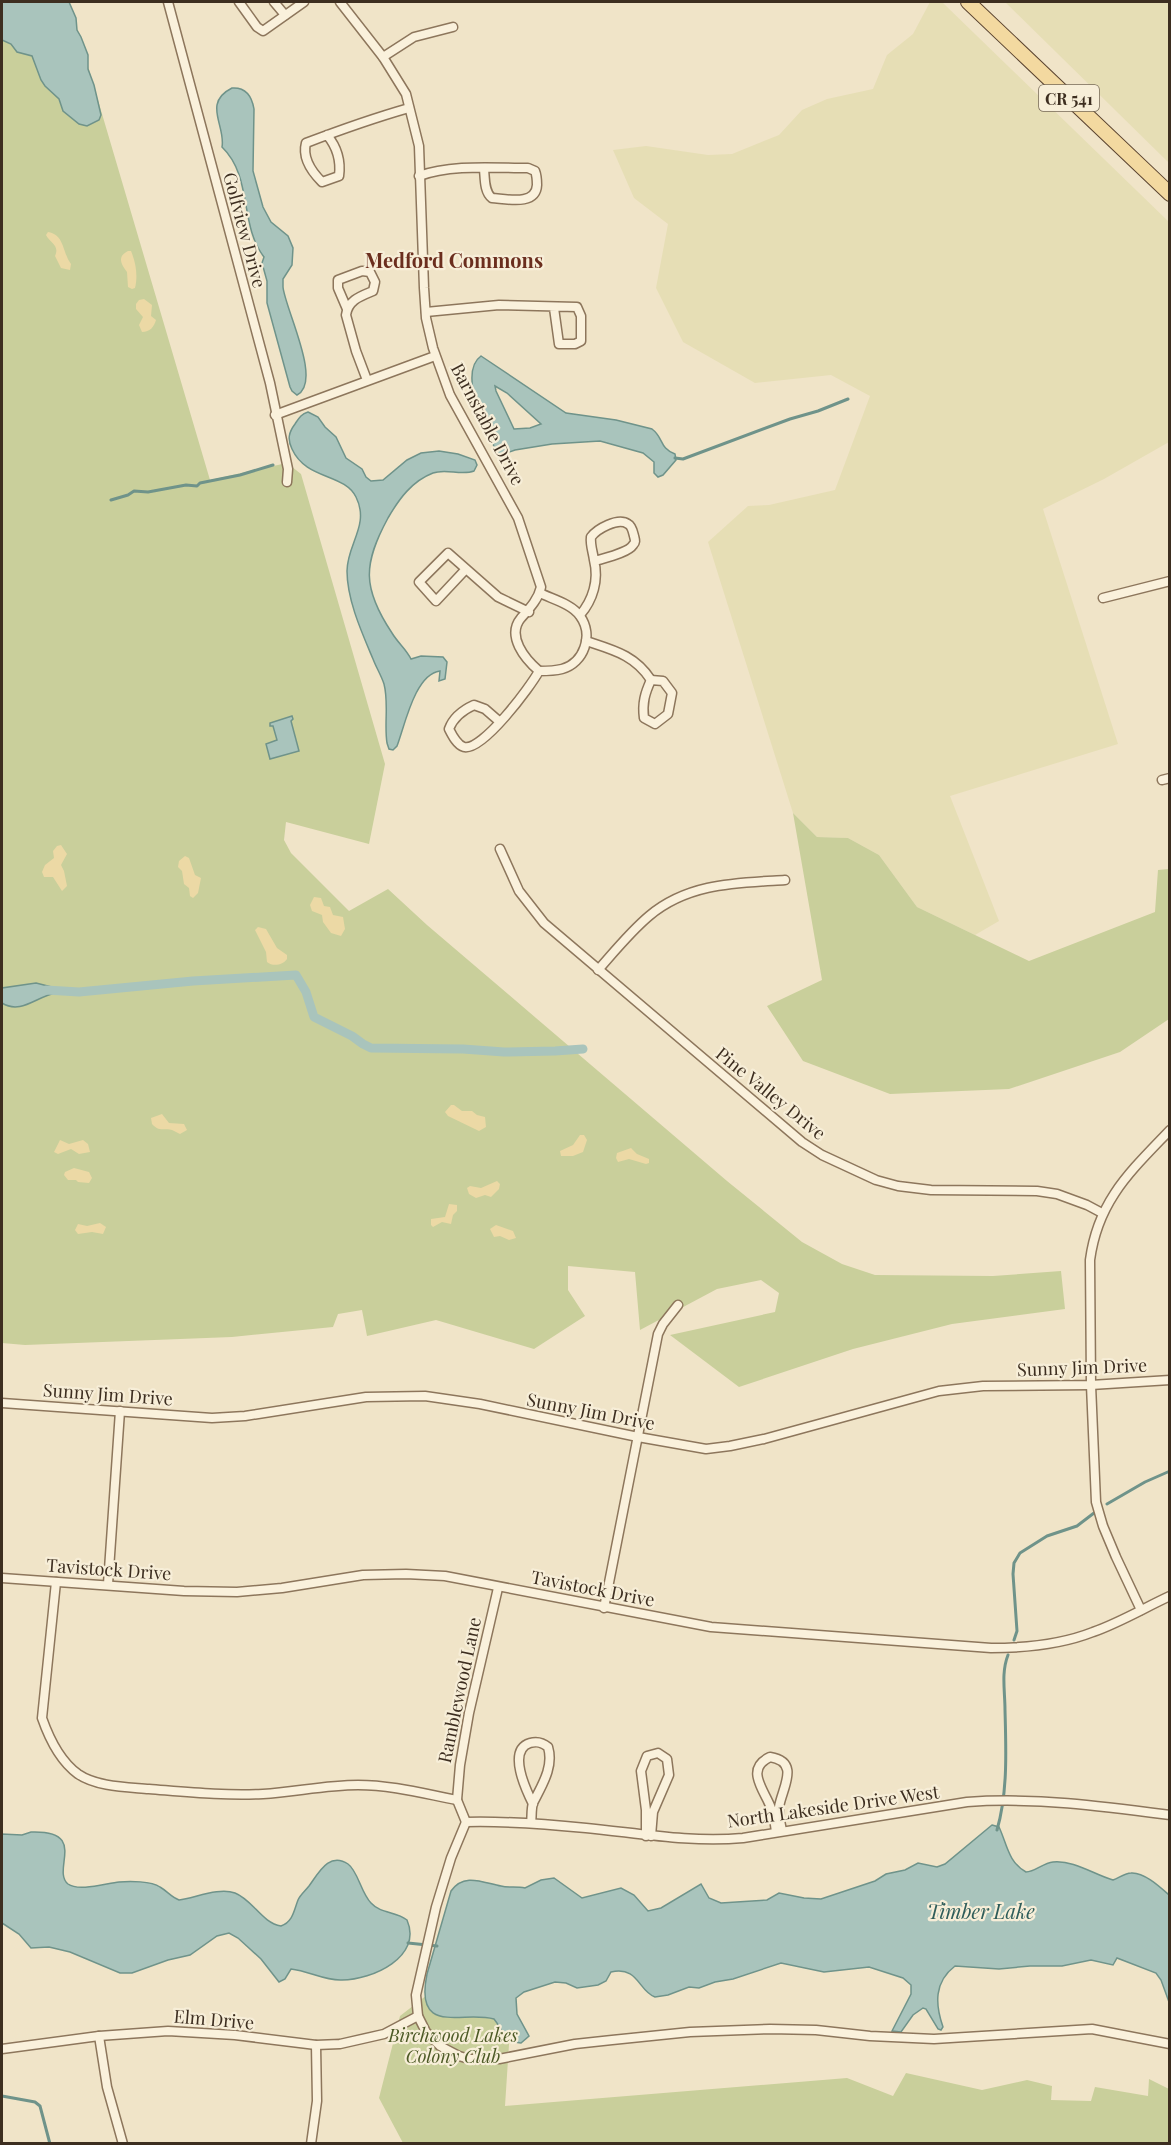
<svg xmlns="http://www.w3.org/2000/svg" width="1171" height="2145" viewBox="0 0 1171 2145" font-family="'Playfair Display',serif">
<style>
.farmland{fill:#e6deb5}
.green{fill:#c9cf9b}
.sand{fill:#ecd9a5}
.water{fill:#a9c4bc;stroke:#6f938a;stroke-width:1.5;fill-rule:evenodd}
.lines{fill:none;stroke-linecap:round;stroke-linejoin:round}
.stream{stroke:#6f938a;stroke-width:3}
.canal{stroke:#a9c4bc;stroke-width:9}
.minor-casing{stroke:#8d765c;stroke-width:11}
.primary-casing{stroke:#5b4430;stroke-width:16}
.minor{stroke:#faf1dc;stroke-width:8}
.primary{stroke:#f3d9a0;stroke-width:14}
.labels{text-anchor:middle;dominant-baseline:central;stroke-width:4.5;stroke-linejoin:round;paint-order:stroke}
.shield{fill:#f7eed8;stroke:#756857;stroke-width:1.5}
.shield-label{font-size:16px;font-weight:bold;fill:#3d2e20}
.street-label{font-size:18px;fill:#3d2e20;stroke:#f7eed8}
.park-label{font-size:18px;font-style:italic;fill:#4d5a26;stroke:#f7eed8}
.neighbourhood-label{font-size:20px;font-weight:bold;fill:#6b2e1e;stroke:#f7eed8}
.water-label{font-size:20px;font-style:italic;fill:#2f5d5a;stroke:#f7eed8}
</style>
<rect width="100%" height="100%" fill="#f0e4c8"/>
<!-- farmland -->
<g class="farmland">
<path d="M930 2H942L1169 222V442L1104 479 1043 509 1118 744 950 796 999 921 975 935 917 907 879 855 848 838 817 837 793 813 708 542 748 506 769 505 835 490 870 396 831 375 755 383 683 342 656 288 668 224 634 198 613 150 646 146 708 155 732 154 779 135 802 110 827 99 873 89 887 55 913 34Z"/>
<path d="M1005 2H1169V163Z"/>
</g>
<!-- green -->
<g class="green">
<path d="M2 2H69L210 480 287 463 301 474 385 764 369 844 286 822 284 840 291 853 349 911 388 889 427 925 727 1181 802 1242 842 1264 875 1275 993 1276 1061 1271 1065 1309 952 1324 853 1349 739 1387 670 1335 775 1312 779 1293 761 1280 717 1289 640 1330 635 1272 568 1266V1290L585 1316 534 1349 436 1320 367 1336 362 1310 338 1314 333 1327 232 1337 25 1345 2 1343Z"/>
<path d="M793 813 817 837 848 838 879 855 917 907 1029 961 1155 912 1158 870 1169 869V1019L1120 1052 1009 1089 890 1094 803 1061 767 1006 822 980Z"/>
<path d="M445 1981 513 1983 505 2106 847 2078 893 2096 906 2073 982 2090 1027 2080 1052 2086 1051 2100 1091 2101 1095 2087 1148 2096 1149 2079 1169 2089V2143H403L379 2098 400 2016Z"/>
</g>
<!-- sand -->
<g class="sand">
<path d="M48 232C65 235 62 252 71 264L70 270 61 268 55 256C60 245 50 243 46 235Z"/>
<path d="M128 251H131C136 263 138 276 135 288L132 289 128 287 127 272C122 265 116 257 128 251Z"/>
<path d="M144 299 152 305 151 316 156 320C154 327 150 332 142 332L139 325 143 317 136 309V304L139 300Z"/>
<path d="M61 845 67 854 61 865 64 871 67 886 62 891 53 877H44L42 872 45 865 54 858 53 851 57 846Z"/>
<path d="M185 856 189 858 195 875 201 878 198 893 193 898 190 896 189 888 184 884 182 871 178 867 179 861Z"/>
<path d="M314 897 321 898 324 906 330 907 333 915 343 917 345 929 341 936 331 933 323 922 322 915 312 911 310 905Z"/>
<path d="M258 927 266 929 277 948 287 955V959C283 965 273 967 267 962L266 952 255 930Z"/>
<path d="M451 1105H454L462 1111H472L477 1115 485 1117 486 1127 479 1131 448 1116 445 1112Z"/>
<path d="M162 1114 169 1123 184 1124 187 1130 180 1134C177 1133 175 1131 172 1130 163 1128 159 1132 152 1124L151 1118Z"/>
<path d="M580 1135H584L587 1140 583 1152 573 1156H561L560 1151 573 1145Z"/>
<path d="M60 1140 69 1144 83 1140 88 1144 90 1152 79 1154 71 1149 58 1154 54 1152Z"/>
<path d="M631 1148 637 1154 649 1159V1163L646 1164 629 1159 618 1162 616 1158 617 1153Z"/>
<path d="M74 1168 89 1172 92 1178 89 1183 78 1182 76 1180H68L64 1175 65 1172Z"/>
<path d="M497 1181 500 1184 499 1189 491 1197 485 1195 476 1198 469 1194 467 1188 470 1186 481 1188Z"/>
<path d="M449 1204 457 1205V1211L453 1215 451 1224 442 1222 433 1227 431 1225V1219L445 1217Z"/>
<path d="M100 1223 106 1227 103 1234 92 1232 78 1234 75 1230 78 1224 87 1226Z"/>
<path d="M496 1225 513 1231 516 1238 509 1240 500 1236 494 1237 490 1229Z"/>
</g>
<!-- water -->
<g class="water">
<path d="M2 2H69L76 18 77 30 81 37 88 55V69L94 85 101 115 99 120 87 126 79 124 63 111 59 99 45 86 41 80 32 56 17 52 11 44 2 40Z"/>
<path d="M232 88C246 87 252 97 254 109L253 171 263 207 271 222 288 236 293 248 292 265 283 279V287C285 309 323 382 297 395L292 391 290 387 267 303V281L262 263 264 257C239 225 253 177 222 147 226 126 202 103 232 88Z"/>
<path d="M481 356 566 413 616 420 652 429C664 438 659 448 675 454L676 460 663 475 658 477 654 473V462L643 453 600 441 552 444 515 450 498 456 495 453 492 437 473 390C471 378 471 363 481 356ZM495 386 507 393 541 424 530 428 514 429 496 391Z"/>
<path d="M308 412 318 417 325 427 336 437 346 458 362 469 366 477 371 481 383 480 407 460 421 453 439 451 458 454 475 460 477 465 474 471C461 476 446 468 433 473 412 481 399 499 388 518 363 564 362 588 392 633 398 643 406 649 411 659L421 656 443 657 447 662 445 679 439 681 440 671C415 674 405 725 397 746L393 750 389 749 387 743C384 724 389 703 384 684 381 675 376 667 373 659 362 633 347 600 347 571 347 544 370 525 356 497 344 473 306 480 292 449 287 439 289 432 295 424 299 418 301 414 308 412Z"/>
<path d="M292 716 293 719 291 721 299 751 270 759 266 744 277 740 273 726H270V723Z"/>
<path d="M36 983 56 988V993C37 996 21 1015 2 1003V988Z"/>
<path d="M992 1825 999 1827C1007 1844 1008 1862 1026 1872 1035 1872 1043 1863 1053 1862 1074 1860 1093 1874 1113 1880 1119 1878 1125 1873 1131 1873 1144 1872 1160 1887 1169 1895V2002L1161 1980 1156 1973 1117 1958 1113 1965 1091 1960 1062 1966H1030L999 1969 955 1966C934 1982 935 2004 943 2027L941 2030 938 2029 926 2009 923 2008 913 2015 901 2032 892 2031 911 1994V1985L903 1978 869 1967 824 1972 781 1963 733 1979 715 1982 699 1988 689 1987 668 1995 655 1997C638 1991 639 1966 611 1972L606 1981 598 1985 577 1988 566 1983 555 1982 524 1992 516 1998 517 2014 529 2036 521 2043C505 2042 503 2030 494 2019 463 2010 414 2037 427 1974L451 1891C464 1872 484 1883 501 1886 509 1888 517 1886 525 1888L541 1880 554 1878 582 1898 621 1888 634 1895 648 1911 661 1908 701 1884 709 1898 721 1903 767 1900 779 1893 804 1898 821 1899 875 1881 886 1874 905 1870 918 1863 937 1867 945 1864Z"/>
<path d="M31 1832C89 1830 51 1870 68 1884 79 1892 107 1883 119 1882 130 1881 151 1881 160 1887 167 1891 171 1897 179 1900 195 1898 219 1887 235 1893 253 1900 262 1923 281 1926 293 1922 294 1910 298 1900 300 1895 305 1891 309 1886 318 1874 329 1851 348 1864 358 1871 361 1893 371 1903 381 1914 396 1911 407 1920 423 1957 372 1980 342 1980 325 1981 309 1971 291 1969L285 1979 279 1982 261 1959 238 1938 229 1933 217 1936 190 1955 168 1960 132 1973H120L70 1952 49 1947 31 1948 19 1934 2 1923V1834L22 1835Z"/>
</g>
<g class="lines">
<!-- stream -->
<g class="stream">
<path d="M675 458 683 459 790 419 818 411 848 399"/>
<path d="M111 500 128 495 134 491 148 492 186 485 197 486 200 483 240 475 273 465"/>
<path d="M1107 1504 1145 1482 1170 1471"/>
<path d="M1014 1640 1017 1631 1013 1574 1014 1563 1020 1553 1047 1536 1077 1526 1094 1513"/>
<path d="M997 1830C1008 1792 1006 1749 1005 1710 1005 1691 1001 1673 1008 1655"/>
<path d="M408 1943 437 1946"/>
<path d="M2 2096 35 2102 40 2106 50 2144"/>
</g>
<!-- canal -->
<path class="canal" d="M46 990 79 992 193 981 296 975 306 992 314 1017 352 1036 363 1044 371 1048 463 1049 504 1052 555 1051 583 1049"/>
<defs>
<g id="minor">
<path d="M168 2 270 383 288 469 287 482"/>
<path d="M239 2 257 27 263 31 304 2"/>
<path d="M274 2 285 15"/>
<path d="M340 2 383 57 406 94 419 146 424 288 426 318 433 348 450 395 518 518 541 587C538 600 529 609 521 618 506 636 525 659 539 671"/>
<path d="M383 57 414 37 453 27"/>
<path d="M327 135C337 147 341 161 339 176L322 182C312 172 302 158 306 143 340 130 374 118 409 108"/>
<path d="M419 176C451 164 494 168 528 168L535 171C537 176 537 179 537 185 536 206 507 199 492 198 484 192 485 178 484 169"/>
<path d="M347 309 338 288V280L362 271 370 272 375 282 373 291C361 296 348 300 346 315L356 351 367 380"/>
<path d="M426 312 499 305 577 307 581 316V341L575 344H559L554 308"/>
<path d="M275 415 435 356"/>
<path d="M466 569 436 601 419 582 448 553 498 597 529 612"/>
<path d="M1103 598 1170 581"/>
<path d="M580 615C593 600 599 580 594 560 593 552 590 545 591 537 597 529 618 517 628 524 632 526 633 532 634 536 635 540 636 542 633 545 628 553 604 558 595 561"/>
<path d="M586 641C613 650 635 655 651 680"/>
<path d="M651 680 663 681 672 693 668 714 655 724 644 718C642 703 645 693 651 680Z"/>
<path d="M500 722 485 709 474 705C463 710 453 718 449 729 452 735 457 745 464 747 482 752 531 686 539 671 546 671 554 671 562 669 584 663 594 635 580 616 572 604 552 599 540 593"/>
<path d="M1162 780 1170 778"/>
<path d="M500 849 519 891 544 923 802 1142 822 1155 876 1180 898 1186 931 1190 1037 1191 1057 1194 1087 1205 1102 1213"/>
<path d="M598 970C614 952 630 932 649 916 688 883 736 883 785 880"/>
<path d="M2 1403 212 1418 245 1416 366 1397 425 1396 480 1404 638 1437 706 1449 730 1446 764 1439 939 1391 983 1386 1091 1385 1170 1380"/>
<path d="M2 1578 184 1591 237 1592 282 1588 363 1575 406 1574 445 1576 711 1627 991 1648C1026 1648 1060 1645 1093 1632 1119 1623 1144 1608 1170 1596"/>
<path d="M56 1582 42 1718C49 1738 60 1761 78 1774 97 1787 127 1787 149 1789 187 1792 225 1796 263 1794 295 1792 326 1785 358 1785 392 1785 425 1794 457 1800"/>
<path d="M108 1584 120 1411"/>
<path d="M604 1608 658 1334 663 1324 678 1305"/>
<path d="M1141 1610 1116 1557 1103 1526 1096 1502 1091 1385 1090 1260C1098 1200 1131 1171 1170 1130"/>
<path d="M466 1822 451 1858 436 1907 416 1995 418 2016 426 2032 440 2046 459 2056 469 2059H499L575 2044 612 2040 690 2032 770 2029 816 2030 870 2036 934 2039 1092 2029 1170 2044"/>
<path d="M466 1822C506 1821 546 1824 586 1828 638 1833 691 1843 743 1838L967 1802C1035 1797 1102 1806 1170 1815"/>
<path d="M466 1822 457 1800 460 1765 469 1713 498 1588"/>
<path d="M531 1823C532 1817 531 1809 533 1803 542 1785 554 1767 548 1747 542 1742 537 1741 530 1743 507 1750 526 1790 533 1804"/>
<path d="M776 1832C775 1824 774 1815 771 1808 765 1791 744 1769 770 1757 801 1762 782 1788 779 1807 778 1815 781 1824 782 1831"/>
<path d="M646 1836V1810L641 1771 647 1756 658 1753 667 1759 669 1775 653 1812 651 1836"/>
<path d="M99 2036 107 2087 123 2144"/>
<path d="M2 2049 99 2036 168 2031 235 2035 316 2045 340 2044 384 2034 418 2016"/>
<path d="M311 2144 317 2101 316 2045"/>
</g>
<path id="primary" d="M968 2 1170 194"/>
</defs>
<!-- minor casing -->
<use href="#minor" class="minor-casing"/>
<!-- primary casing -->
<use href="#primary" class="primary-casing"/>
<!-- minor -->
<use href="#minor" class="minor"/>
<!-- primary -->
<use href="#primary" class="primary"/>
</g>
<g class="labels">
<!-- shield labels -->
<rect class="shield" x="1039" y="85" width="60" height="26" rx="4.5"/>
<g class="shield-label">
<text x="1069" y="98">CR 541</text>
</g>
<!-- street labels -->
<g class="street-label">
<text transform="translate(245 230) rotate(75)">Golfview Drive</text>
<text transform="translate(488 424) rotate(62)">Barnstable Drive</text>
<text transform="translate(771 1093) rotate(39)">Pine Valley Drive</text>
<text transform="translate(1082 1367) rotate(-2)">Sunny Jim Drive</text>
<text transform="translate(108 1394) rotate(4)">Sunny Jim Drive</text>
<text transform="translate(591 1411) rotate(11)">Sunny Jim Drive</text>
<text transform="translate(109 1569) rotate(4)">Tavistock Drive</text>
<text transform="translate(593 1588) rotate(11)">Tavistock Drive</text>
<text transform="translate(459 1690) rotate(-78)">Ramblewood Lane</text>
<text transform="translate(833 1806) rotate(-8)">North Lakeside Drive West</text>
<text transform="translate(214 2019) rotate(5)">Elm Drive</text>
</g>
<!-- park labels -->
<g class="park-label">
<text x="453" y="2035">Birchwood Lakes<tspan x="453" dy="21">Colony Club</tspan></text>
</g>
<!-- neighbourhood labels -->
<g class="neighbourhood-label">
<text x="454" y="259">Medford Commons</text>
</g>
<!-- water labels -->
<g class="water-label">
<text x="981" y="1910">Timber Lake</text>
</g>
</g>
<!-- border -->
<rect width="1171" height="2145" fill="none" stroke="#3d2e20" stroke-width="6"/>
</svg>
